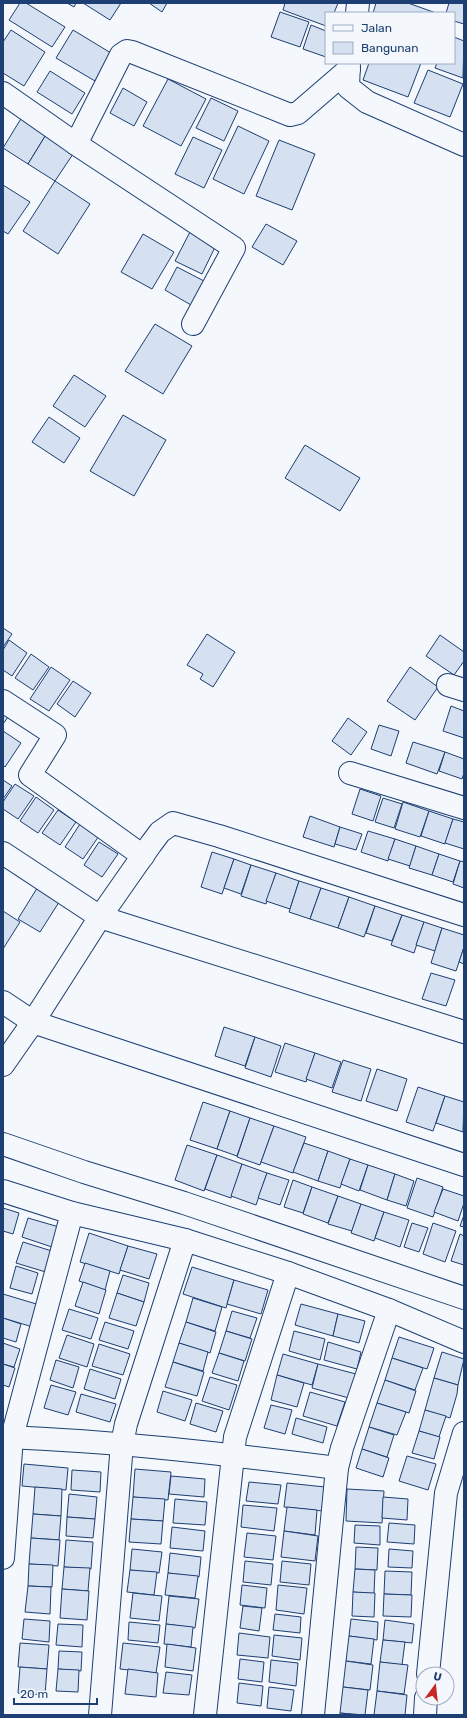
<svg xmlns="http://www.w3.org/2000/svg" width="467" height="1718" viewBox="0 0 467 1718" font-family="Rubik,sans-serif">
<style>
.building{fill:#d5e0f0;stroke:#1d3f73}
.lines{fill:none;stroke-linecap:round;stroke-linejoin:round}
.minor-casing{stroke:#1d3f73;stroke-width:24}
.minor{stroke:#f4f7fb;stroke-width:22}
</style>
<rect width="100%" height="100%" fill="#f4f7fb"/>
<!-- building -->
<g class="building">
<path d="M20 3H26L65 27 52 47 9 20Z"/>
<path d="M67 3H76L74 7Z"/>
<path d="M83 3H121L110 20Z"/>
<path d="M149 3H167L162 12Z"/>
<path d="M285 3H338L334 13H326V26L283 10Z"/>
<path d="M376 3H408L436 13H373Z"/>
<path d="M449 3H464V24L454 21V13H446Z"/>
<path d="M280 12 309 22 300 47 271 37Z"/>
<path d="M311 25 326 31V57L303 49Z"/>
<path d="M11 30 45 52 24 86 3 73V42Z"/>
<path d="M73 30 111 53 95 81 56 58Z"/>
<path d="M454 37 464 41 463 78 435 68 437 63H454Z"/>
<path d="M369 63H421L408 97 363 80Z"/>
<path d="M428 70 463 84 450 117 414 103Z"/>
<path d="M50 71 85 93 72 114 37 92Z"/>
<path d="M168 79 206 99 181 146 143 126Z"/>
<path d="M123 88 147 102 134 126 110 113Z"/>
<path d="M211 98 238 111 224 141 196 128Z"/>
<path d="M22 117 47 133 28 164 3 148Z"/>
<path d="M238 126 269 141 244 194 213 179Z"/>
<path d="M47 133 75 151 55 181 28 164Z"/>
<path d="M193 137 222 150 204 188 175 174Z"/>
<path d="M279 140 315 154 292 210 256 196Z"/>
<path d="M55 181 90 204 58 254 23 231Z"/>
<path d="M3 185 30 202 8 234 3 231Z"/>
<path d="M266 224 297 241 283 265 252 247Z"/>
<path d="M191 230 217 243 202 274 175 261Z"/>
<path d="M143 234 174 252 152 289 121 272Z"/>
<path d="M177 267 204 281 191 305 165 290Z"/>
<path d="M155 324 192 346 163 394 125 371Z"/>
<path d="M74 375 106 396 85 427 53 406Z"/>
<path d="M123 415 166 440 134 496 90 471Z"/>
<path d="M49 417 80 438 64 463 32 442Z"/>
<path d="M305 445 360 478 340 511 285 478Z"/>
<path d="M3 628 12 634 3 647Z"/>
<path d="M207 634 235 652 213 687 200 679 203 674 187 665Z"/>
<path d="M440 635 464 652V661L454 675 426 656Z"/>
<path d="M9 640 27 653 12 676 3 670V650Z"/>
<path d="M31 654 49 667 33 690 15 678Z"/>
<path d="M51 667 70 680 49 711 30 699Z"/>
<path d="M410 667 438 687 415 720 387 701Z"/>
<path d="M73 681 91 693 75 717 57 704Z"/>
<path d="M451 706 464 711V738L443 731Z"/>
<path d="M3 714 8 717 3 724Z"/>
<path d="M348 718 367 732 351 755 332 741Z"/>
<path d="M379 725 399 731 391 756 371 749Z"/>
<path d="M3 731 21 743 5 767 3 765Z"/>
<path d="M413 742 445 752 437 774 406 763Z"/>
<path d="M445 752 464 759V773L462 779 439 771Z"/>
<path d="M3 780 12 786 3 799Z"/>
<path d="M15 784 34 796 18 819 3 809V802Z"/>
<path d="M360 789 381 796 373 821 352 814Z"/>
<path d="M36 797 54 810 38 833 20 821Z"/>
<path d="M383 798 402 804 394 828 375 822Z"/>
<path d="M403 802 429 811 420 837 395 829Z"/>
<path d="M58 810 76 822 60 845 42 833Z"/>
<path d="M429 811 453 819 445 844 421 836Z"/>
<path d="M310 816 340 827 334 847 303 837Z"/>
<path d="M453 819 464 822V849L445 843Z"/>
<path d="M80 824 99 836 83 859 65 847Z"/>
<path d="M340 827 362 834 356 850 335 844Z"/>
<path d="M368 831 395 839 388 861 361 852Z"/>
<path d="M395 839 416 846 410 866 388 859Z"/>
<path d="M99 842 118 854 102 877 84 865Z"/>
<path d="M416 846 439 854 432 875 409 868Z"/>
<path d="M212 852 234 859 222 894 201 887Z"/>
<path d="M439 854 460 861 453 882 432 875Z"/>
<path d="M234 859 251 865 241 894 224 888Z"/>
<path d="M460 861 464 862V888L453 884Z"/>
<path d="M251 865 276 873 266 904 241 896Z"/>
<path d="M276 873 299 881 290 909 266 901Z"/>
<path d="M299 881 321 888 310 919 289 912Z"/>
<path d="M39 885 61 899 40 932 18 919Z"/>
<path d="M321 888 349 897 338 928 310 919Z"/>
<path d="M349 897 375 906 364 937 338 928Z"/>
<path d="M375 906 402 915 392 941 366 933Z"/>
<path d="M3 911 20 922 3 949Z"/>
<path d="M402 915 424 922 414 953 391 945Z"/>
<path d="M424 922 442 928 435 951 416 945Z"/>
<path d="M442 928 464 935V947L456 971 431 963Z"/>
<path d="M464 947V964L459 962Z"/>
<path d="M431 973 455 980 446 1006 422 999Z"/>
<path d="M224 1027 255 1037 245 1066 215 1056Z"/>
<path d="M255 1037 281 1046 271 1077 245 1068Z"/>
<path d="M285 1043 315 1053 306 1082 275 1072Z"/>
<path d="M315 1053 341 1062 332 1088 306 1079Z"/>
<path d="M343 1060 371 1069 361 1101 332 1092Z"/>
<path d="M377 1069 407 1079 397 1111 366 1101Z"/>
<path d="M418 1087 445 1096 433 1131 406 1122Z"/>
<path d="M445 1096 464 1102 463 1132 436 1123Z"/>
<path d="M203 1102 230 1111 217 1149 190 1140Z"/>
<path d="M230 1111 250 1118 237 1156 217 1149Z"/>
<path d="M250 1118 274 1126 260 1165 237 1157Z"/>
<path d="M274 1126 306 1137 293 1173 261 1162Z"/>
<path d="M304 1143 328 1151 318 1181 293 1172Z"/>
<path d="M187 1145 217 1155 204 1191 175 1180Z"/>
<path d="M328 1151 350 1159 340 1188 318 1181Z"/>
<path d="M217 1155 242 1164 231 1198 205 1189Z"/>
<path d="M350 1159 368 1165 359 1191 341 1184Z"/>
<path d="M242 1164 267 1173 256 1205 231 1196Z"/>
<path d="M368 1165 395 1174 387 1200 360 1190Z"/>
<path d="M267 1173 289 1180 280 1205 258 1198Z"/>
<path d="M395 1174 414 1181 406 1206 387 1200Z"/>
<path d="M417 1178 443 1187 433 1217 407 1208Z"/>
<path d="M293 1180 312 1187 303 1213 284 1207Z"/>
<path d="M312 1187 338 1196 328 1223 303 1214Z"/>
<path d="M443 1189 464 1196V1203L458 1221 434 1212Z"/>
<path d="M338 1196 361 1204 352 1231 328 1224Z"/>
<path d="M361 1204 384 1212 374 1241 351 1233Z"/>
<path d="M3 1208 19 1213 13 1234 3 1231Z"/>
<path d="M384 1212 409 1220 400 1247 375 1238Z"/>
<path d="M464 1215V1227L460 1226Z"/>
<path d="M28 1218 59 1227 52 1247 22 1237Z"/>
<path d="M412 1223 428 1228 419 1252 404 1247Z"/>
<path d="M433 1223 456 1231 445 1262 423 1254Z"/>
<path d="M89 1233 128 1246 119 1274 80 1262Z"/>
<path d="M460 1234 464 1236V1265L451 1261Z"/>
<path d="M23 1242 55 1252 49 1273 16 1263Z"/>
<path d="M128 1246 157 1254 149 1279 120 1270Z"/>
<path d="M85 1263 110 1271 105 1290 79 1281Z"/>
<path d="M16 1266 38 1273 32 1294 10 1288Z"/>
<path d="M192 1267 234 1280 226 1308 183 1294Z"/>
<path d="M123 1275 149 1283 144 1302 117 1293Z"/>
<path d="M234 1280 268 1290 261 1314 227 1304Z"/>
<path d="M83 1282 106 1290 99 1314 75 1306Z"/>
<path d="M117 1293 144 1302 136 1326 109 1318Z"/>
<path d="M3 1294 43 1306 36 1328 3 1318Z"/>
<path d="M193 1298 222 1307 215 1331 186 1322Z"/>
<path d="M301 1304 338 1314 333 1336 295 1325Z"/>
<path d="M69 1309 98 1318 91 1339 62 1330Z"/>
<path d="M232 1311 257 1318 250 1338 226 1331Z"/>
<path d="M338 1314 365 1321 359 1343 333 1336Z"/>
<path d="M3 1318 21 1324 16 1342 3 1338Z"/>
<path d="M105 1322 134 1331 128 1349 99 1340Z"/>
<path d="M186 1322 216 1332 210 1353 179 1343Z"/>
<path d="M226 1331 252 1339 245 1361 219 1353Z"/>
<path d="M294 1331 325 1339 320 1360 289 1351Z"/>
<path d="M67 1335 94 1344 87 1367 59 1358Z"/>
<path d="M399 1337 434 1348 427 1369 392 1358Z"/>
<path d="M328 1342 361 1352 357 1369 324 1360Z"/>
<path d="M3 1343 20 1349 14 1367 3 1364Z"/>
<path d="M179 1343 208 1352 203 1371 173 1362Z"/>
<path d="M99 1344 130 1354 123 1375 92 1366Z"/>
<path d="M442 1352 464 1359 458 1385 434 1378Z"/>
<path d="M219 1353 244 1361 238 1381 212 1373Z"/>
<path d="M283 1354 318 1364 312 1385 277 1375Z"/>
<path d="M392 1358 423 1368 415 1390 385 1380Z"/>
<path d="M56 1360 79 1367 73 1388 50 1380Z"/>
<path d="M173 1362 204 1372 197 1396 165 1387Z"/>
<path d="M3 1364 15 1368 9 1387 3 1385Z"/>
<path d="M318 1364 356 1374 349 1398 312 1388Z"/>
<path d="M90 1369 121 1379 115 1399 84 1389Z"/>
<path d="M277 1375 304 1383 297 1407 271 1400Z"/>
<path d="M210 1377 237 1385 229 1410 202 1401Z"/>
<path d="M434 1378 458 1385 457 1394 450 1418 425 1410Z"/>
<path d="M385 1380 416 1391 409 1413 377 1403Z"/>
<path d="M51 1385 76 1392 68 1415 44 1408Z"/>
<path d="M163 1391 192 1400 185 1421 157 1412Z"/>
<path d="M310 1392 345 1402 337 1426 303 1416Z"/>
<path d="M81 1394 116 1404 110 1422 76 1412Z"/>
<path d="M196 1403 223 1411 216 1432 190 1424Z"/>
<path d="M377 1403 406 1412 397 1435 369 1427Z"/>
<path d="M271 1405 292 1410 285 1434 264 1428Z"/>
<path d="M425 1410 446 1416 439 1437 419 1431Z"/>
<path d="M296 1418 327 1427 323 1443 292 1434Z"/>
<path d="M369 1427 394 1435 387 1457 362 1449Z"/>
<path d="M419 1431 440 1437 434 1459 412 1453Z"/>
<path d="M362 1449 389 1458 383 1477 356 1468Z"/>
<path d="M407 1456 436 1464 428 1490 399 1481Z"/>
<path d="M24 1464 68 1468 66 1490 22 1486Z"/>
<path d="M135 1469 171 1472 168 1500 133 1497Z"/>
<path d="M72 1470 101 1472 100 1492 71 1490Z"/>
<path d="M171 1476 205 1479 204 1497 169 1494Z"/>
<path d="M249 1482 281 1485 278 1504 246 1501Z"/>
<path d="M287 1483 325 1487 323 1511 284 1507Z"/>
<path d="M35 1487 62 1489 61 1516 33 1514Z"/>
<path d="M347 1489 384 1491 382 1523 346 1521Z"/>
<path d="M69 1494 97 1497 95 1519 67 1517Z"/>
<path d="M133 1497 165 1499 163 1521 131 1519Z"/>
<path d="M383 1497 408 1499 407 1520 382 1518Z"/>
<path d="M175 1499 207 1502 205 1525 173 1523Z"/>
<path d="M243 1505 277 1508 274 1531 241 1527Z"/>
<path d="M287 1507 317 1510 315 1535 284 1531Z"/>
<path d="M33 1514 61 1516 59 1540 31 1538Z"/>
<path d="M67 1517 95 1519 93 1538 66 1536Z"/>
<path d="M131 1519 163 1521 161 1544 129 1542Z"/>
<path d="M389 1523 415 1525 414 1544 387 1542Z"/>
<path d="M355 1525 380 1526V1545L354 1543Z"/>
<path d="M172 1527 205 1531 203 1551 170 1548Z"/>
<path d="M284 1531 318 1536 315 1561 281 1557Z"/>
<path d="M247 1533 276 1536 273 1560 244 1557Z"/>
<path d="M31 1538 60 1540 58 1566 29 1564Z"/>
<path d="M66 1540 93 1542 91 1569 64 1567Z"/>
<path d="M356 1547 378 1548 377 1570 355 1569Z"/>
<path d="M132 1549 162 1552 159 1573 130 1570Z"/>
<path d="M389 1549 413 1551 412 1568 388 1567Z"/>
<path d="M170 1553 201 1557 199 1577 168 1573Z"/>
<path d="M245 1561 273 1564 271 1585 243 1582Z"/>
<path d="M282 1561 311 1564 309 1585 280 1582Z"/>
<path d="M29 1564 53 1565 52 1587 28 1586Z"/>
<path d="M64 1567 90 1568 88 1591 62 1589Z"/>
<path d="M355 1569 375 1570 374 1594 353 1592Z"/>
<path d="M130 1570 157 1572 154 1595 127 1592Z"/>
<path d="M385 1571 412 1572 411 1595 384 1594Z"/>
<path d="M168 1573 198 1576 195 1598 165 1595Z"/>
<path d="M242 1585 267 1588 265 1608 240 1605Z"/>
<path d="M278 1585 307 1588 304 1614 276 1610Z"/>
<path d="M28 1586 51 1587 50 1614 25 1612Z"/>
<path d="M62 1589 89 1591 87 1620 60 1618Z"/>
<path d="M353 1592 375 1593 374 1617 352 1616Z"/>
<path d="M133 1593 162 1596 159 1621 130 1618Z"/>
<path d="M384 1594 412 1595 411 1617 383 1616Z"/>
<path d="M169 1596 199 1599 195 1628 166 1624Z"/>
<path d="M243 1606 262 1608 259 1631 240 1628Z"/>
<path d="M275 1614 301 1617 300 1633 273 1630Z"/>
<path d="M24 1619 50 1621 49 1642 22 1639Z"/>
<path d="M351 1619 378 1622 377 1640 349 1636Z"/>
<path d="M385 1620 414 1624 412 1643 383 1640Z"/>
<path d="M129 1622 160 1625 158 1643 128 1640Z"/>
<path d="M58 1624 83 1625 82 1647 56 1645Z"/>
<path d="M166 1624 193 1627 191 1647 164 1644Z"/>
<path d="M239 1633 270 1637 268 1658 237 1655Z"/>
<path d="M274 1635 302 1638 300 1660 272 1656Z"/>
<path d="M349 1636 374 1639 371 1664 346 1661Z"/>
<path d="M383 1640 405 1642 402 1665 380 1662Z"/>
<path d="M20 1643 49 1645 47 1669 18 1667Z"/>
<path d="M123 1643 160 1647 156 1673 120 1669Z"/>
<path d="M167 1644 196 1648 193 1671 165 1667Z"/>
<path d="M59 1651 82 1652 81 1671 58 1669Z"/>
<path d="M240 1659 264 1662 262 1682 238 1679Z"/>
<path d="M271 1660 298 1663 296 1686 269 1682Z"/>
<path d="M346 1661 373 1665 370 1690 343 1687Z"/>
<path d="M380 1662 408 1665 404 1694 377 1691Z"/>
<path d="M20 1667 47 1669 45 1695 18 1693Z"/>
<path d="M58 1669 79 1670 78 1692 56 1691Z"/>
<path d="M128 1669 158 1673 156 1697 125 1694Z"/>
<path d="M166 1672 192 1675 189 1695 163 1693Z"/>
<path d="M239 1683 263 1686 261 1706 237 1703Z"/>
<path d="M269 1687 294 1690 291 1711 267 1708Z"/>
<path d="M343 1687 368 1690 365 1715 340 1713Z"/>
<path d="M377 1691 407 1695 405 1715H374Z"/>
<path d="M340 1713 358 1715H340Z"/>
</g>
<g class="lines">
<defs>
<g id="minor">
<path d="M357 13 358 3"/>
<path d="M349 63 348 87 367 102 464 145"/>
<path d="M3 93 76 144 234 248 193 324"/>
<path d="M76 144 121 55 127 51 132 52 290 115 298 113 349 69"/>
<path d="M448 685 464 690"/>
<path d="M3 701 55 735 30 775 143 856"/>
<path d="M350 773 464 808"/>
<path d="M3 853 100 917 464 1032"/>
<path d="M3 1002 33 1022 100 917 151 844 160 832 173 823 219 836 464 915"/>
<path d="M3 1065 33 1022 464 1165"/>
<path d="M3 1144 84 1172 184 1203 464 1298"/>
<path d="M3 1191 72 1213 185 1240 288 1273 389 1310 464 1342"/>
<path d="M3 1437C115 1441 226 1454 337 1468"/>
<path d="M3 1558 12 1437 72 1213"/>
<path d="M428 1674 446 1493 464 1433"/>
<path d="M100 1715 122 1444 126 1424 185 1240"/>
<path d="M205 1715 235 1437 288 1273"/>
<path d="M313 1715 337 1468 342 1448 389 1310"/>
<path d="M425 1715 426 1698"/>
</g>
</defs>
<!-- minor casing -->
<use href="#minor" class="minor-casing"/>
<!-- minor -->
<use href="#minor" class="minor"/>
</g>
<!-- border -->
<rect width="467" height="1718" fill="none" stroke="#1d3f73" stroke-width="8"/>
<!-- legend -->
<rect x="325" y="12" width="130" height="52" fill="#f4f7fb" stroke="#9eadc5"/>
<rect x="333" y="25" width="20" height="6" fill="#f4f7fb" stroke="#9eadc5"/>
<text x="361" y="32" font-size="12" fill="#1d3f73">Jalan</text>
<rect x="333" y="42" width="20" height="12" fill="#d5e0f0" stroke="#9eadc5"/>
<text x="361" y="52" font-size="12" fill="#1d3f73">Bangunan</text>
<!-- north arrow -->
<g transform="translate(435 1686) rotate(15)"><circle r="19" fill="#f4f7fb" stroke="#9eadc5"/>
<path d="M0-3L7 15L0 10L-7 15Z" fill="#c62828"/>
<text y="-6" font-size="11" font-weight="bold" text-anchor="middle" fill="#1d3f73">U</text>
</g>
<!-- scale -->
<path d="M14 1698v6h83v-6" fill="none" stroke="#1d3f73" stroke-width="2"/>
<text x="20" y="1698" font-size="12" fill="#1d3f73" stroke="#f4f7fb" stroke-width="3" paint-order="stroke">20 m</text>
</svg>
